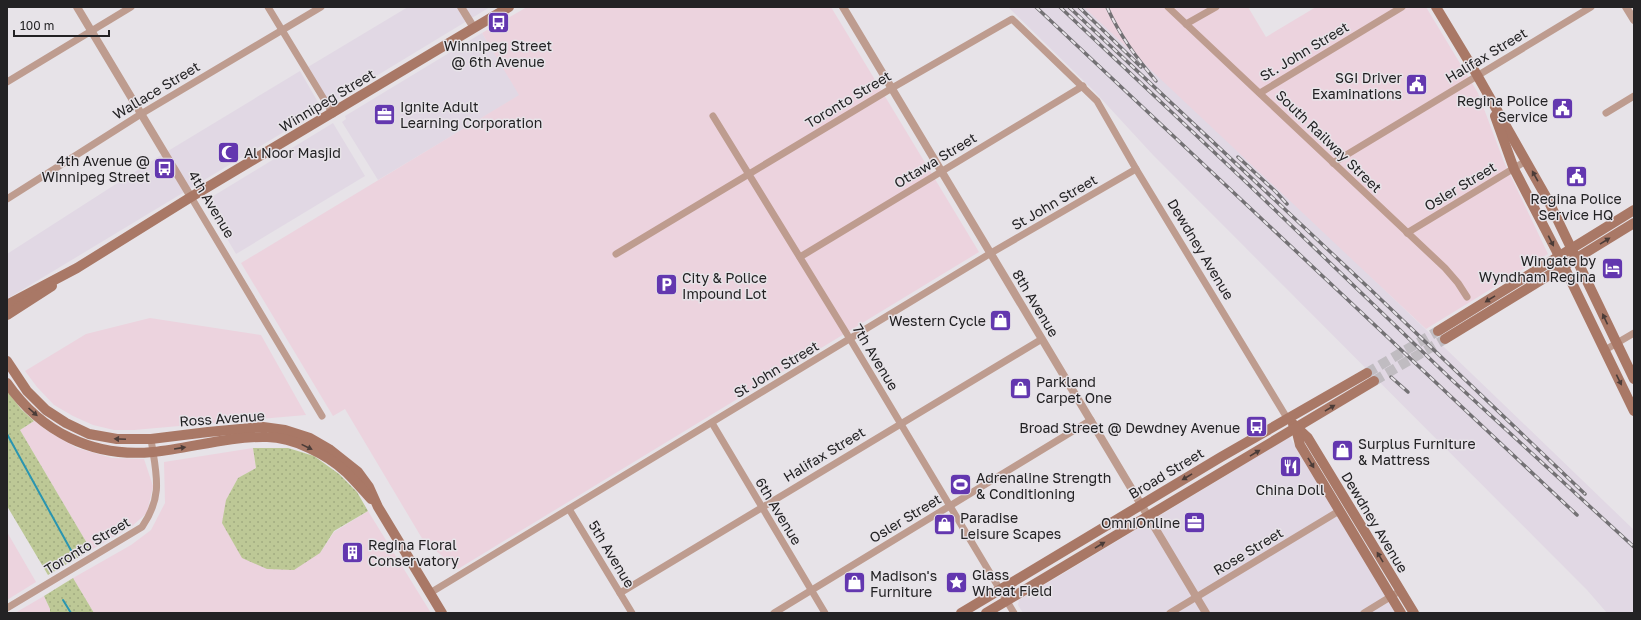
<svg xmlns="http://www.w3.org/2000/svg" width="1641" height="620" viewBox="0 0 1641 620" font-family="'Golos Text',sans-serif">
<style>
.built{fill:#e1d8e4}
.industrial{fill:#ecd3de}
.grass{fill:url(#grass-dots)}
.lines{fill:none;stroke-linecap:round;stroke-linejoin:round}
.stream{stroke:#2a95b0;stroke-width:2}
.secondary-tunnel{stroke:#c0bcc1;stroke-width:10;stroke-dasharray:10 5;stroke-linecap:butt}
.minor{stroke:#be9c8f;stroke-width:7}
.tertiary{stroke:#be9c8f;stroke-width:8}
.secondary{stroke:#a97866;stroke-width:10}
.rail-casing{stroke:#737174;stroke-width:3.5}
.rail{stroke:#e7e3e8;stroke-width:2;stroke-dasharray:6;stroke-linecap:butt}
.oneway{fill:#4b3c38}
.labels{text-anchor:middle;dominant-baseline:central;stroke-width:3;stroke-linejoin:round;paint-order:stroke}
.poi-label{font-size:14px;fill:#232224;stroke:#e7e3e8;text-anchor:start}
.street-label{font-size:14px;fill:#232224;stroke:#e7e3e8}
</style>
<defs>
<pattern id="grass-dots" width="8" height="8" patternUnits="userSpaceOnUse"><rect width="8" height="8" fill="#bdc896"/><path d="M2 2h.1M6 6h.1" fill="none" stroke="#a2ac81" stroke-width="1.8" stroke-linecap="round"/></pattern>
</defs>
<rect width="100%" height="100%" fill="#e7e3e8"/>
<!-- built -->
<g class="built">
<path d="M408 7H490L330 104 308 67Z"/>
<path d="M1008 7H1117L1177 90 1634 530V613H1607L1587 590 1153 155 1095 92Z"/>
<path d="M482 33 520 95 378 180 342 122 346 119 345 116Z"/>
<path d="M300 71 322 109 7 299V254L158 157Z"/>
<path d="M333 123 365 176 236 254 205 201Z"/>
<path d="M1289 436 1399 613H1023L1018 605 1019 600 1232 472Z"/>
</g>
<!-- industrial -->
<g class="industrial">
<path d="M527 7H831L979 252 458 569 423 540 345 409 333 416 241 263 519 95 482 33Z"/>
<path d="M1084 7H1248L1266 37 1316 7H1426L1478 93 1504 162 1548 254 1426 329Z"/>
<path d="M150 318 261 335 306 415 134 430H114L93 425 73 416 54 405 37 387 25 371 86 334Z"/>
<path d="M34 421 49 432 77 448 112 458 144 459 153 486 147 513 132 526 91 550 20 430Z"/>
<path d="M253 448 256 468 238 478 226 500 320 553 334 532 368 511 431 613H94L73 578 131 545 151 530 165 503 164 462Z"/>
<path d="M7 532 36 582 7 600Z"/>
<path d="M44 596 50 609V613H15Z"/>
</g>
<!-- grass -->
<g class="grass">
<path d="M7 391 21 409 34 421 20 430 91 550 48 575 7 506Z"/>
<path d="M253 448H288L314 456 339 474 357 492 368 511 334 531 320 553 294 570 267 569 242 558 222 523 226 500 238 478 256 468Z"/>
<path d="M73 578 94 613H50V609L44 596Z"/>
</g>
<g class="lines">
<!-- stream -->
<g class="stream">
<path d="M7 434 73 554"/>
<path d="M63 600 71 613"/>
</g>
<!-- secondary-tunnel -->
<g class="secondary-tunnel">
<path d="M1367 373 1438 331"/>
<path d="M1374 381 1445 339"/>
</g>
<!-- minor -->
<g class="minor">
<path d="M268 7 333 114"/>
<path d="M1168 7 1445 268 1458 283 1467 297"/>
<path d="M1186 24 1216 7"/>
<path d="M7 82 131 7"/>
<path d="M1260 93 1402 7"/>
<path d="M1606 113 1634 96"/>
<path d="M713 116 850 339 1014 613"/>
<path d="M1333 163 1591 7"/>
<path d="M191 197 322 416"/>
<path d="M7 199 141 114 321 7"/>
<path d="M1407 233 1526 161"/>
<path d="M616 254 892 88 1012 19 1097 101 1136 169 1287 418"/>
<path d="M800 257 1083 86"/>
<path d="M1605 350 1634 333"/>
<path d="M712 423 825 613"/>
<path d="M569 509 632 613"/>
<path d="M430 593 991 253 1136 169"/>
<path d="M620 593 1042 339"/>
<path d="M7 608 142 527C164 495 156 474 151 439"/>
<path d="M774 613 1091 420"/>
<path d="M1170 613 1339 511"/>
<path d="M1364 613 1395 594"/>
</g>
<!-- tertiary -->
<g class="tertiary">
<path d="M77 7 191 197"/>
<path d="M461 7 474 28"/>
<path d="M843 7 1206 613"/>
<path d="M1626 7 1634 20"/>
</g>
<!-- secondary -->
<g class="secondary">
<path d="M1436 7 1477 75 1549 202 1634 379"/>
<path d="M1495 116 1514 169 1556 250 1634 411"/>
<path d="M7 305 77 268 191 197 509 7"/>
<path d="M7 315 52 286"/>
<path d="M1438 331 1634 210"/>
<path d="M1445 339 1634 223"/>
<path d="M7 361 27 391 46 410 66 423 89 434 117 439H151L208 432 263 427 285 430 310 438 329 449 358 472 369 487 378 507 442 613"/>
<path d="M7 383C41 432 93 458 153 452 191 448 229 436 267 437 293 437 328 455 346 472 355 481 363 490 371 499"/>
<path d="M1293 424 1308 438 1414 613"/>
<path d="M1296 428 1300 445 1401 613"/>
<path d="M961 613 1221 457 1367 373"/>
<path d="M986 613 1374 381"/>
</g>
<defs>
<g id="rail">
<path d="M1036 7 1577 515"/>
<path d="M1060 7 1249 185 1452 380 1634 547"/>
<path d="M1069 7 1371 290 1585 494"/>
<path d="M1079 7 1141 67"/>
<path d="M1107 7C1120 36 1136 57 1156 81"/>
<path d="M1238 157 1276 192 1287 204"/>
<path d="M1391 377 1408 392"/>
</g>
</defs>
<!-- rail casing -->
<use href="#rail" class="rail-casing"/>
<!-- rail -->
<use href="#rail" class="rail"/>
</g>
<!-- one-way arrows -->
<defs><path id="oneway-solid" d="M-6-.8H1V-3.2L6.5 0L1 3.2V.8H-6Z"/></defs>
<g class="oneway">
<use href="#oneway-solid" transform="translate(1535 176) rotate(-119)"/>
<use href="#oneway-solid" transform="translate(1551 241) rotate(63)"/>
<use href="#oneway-solid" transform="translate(1605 241) rotate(-32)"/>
<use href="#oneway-solid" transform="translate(1490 299) rotate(148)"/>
<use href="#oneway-solid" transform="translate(1605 319) rotate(-115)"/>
<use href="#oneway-solid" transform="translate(1619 380) rotate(64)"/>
<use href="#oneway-solid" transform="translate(1330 408) rotate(-31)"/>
<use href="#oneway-solid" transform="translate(33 412) rotate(42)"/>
<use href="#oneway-solid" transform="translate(120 439) rotate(-177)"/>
<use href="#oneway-solid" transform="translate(307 447) rotate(26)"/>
<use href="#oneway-solid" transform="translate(180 448) rotate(-9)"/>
<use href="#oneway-solid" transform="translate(1255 453) rotate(-31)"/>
<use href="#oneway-solid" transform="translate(1311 463) rotate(59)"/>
<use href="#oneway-solid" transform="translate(1187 477) rotate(149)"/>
<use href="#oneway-solid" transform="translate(1100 545) rotate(-31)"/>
<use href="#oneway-solid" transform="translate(1380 557) rotate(-121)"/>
</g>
<!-- icons -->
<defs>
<symbol id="bus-square" viewBox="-11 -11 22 22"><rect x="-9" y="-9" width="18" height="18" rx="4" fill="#6337af" stroke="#e7e3e8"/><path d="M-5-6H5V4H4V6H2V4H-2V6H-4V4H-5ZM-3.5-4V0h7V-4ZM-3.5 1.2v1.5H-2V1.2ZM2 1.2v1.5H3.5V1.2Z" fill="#fff"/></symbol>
<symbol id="civic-square" viewBox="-11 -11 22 22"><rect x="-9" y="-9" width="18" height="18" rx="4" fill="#6337af" stroke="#e7e3e8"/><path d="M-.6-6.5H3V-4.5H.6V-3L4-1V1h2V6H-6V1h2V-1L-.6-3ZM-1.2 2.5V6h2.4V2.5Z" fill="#fff"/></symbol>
<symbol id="office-square" viewBox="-11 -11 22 22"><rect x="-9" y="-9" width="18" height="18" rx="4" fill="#6337af" stroke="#e7e3e8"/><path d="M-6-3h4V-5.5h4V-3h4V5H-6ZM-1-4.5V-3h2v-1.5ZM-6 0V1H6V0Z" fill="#fff"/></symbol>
<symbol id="mosque-square" viewBox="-11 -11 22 22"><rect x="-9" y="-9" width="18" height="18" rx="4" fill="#6337af" stroke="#e7e3e8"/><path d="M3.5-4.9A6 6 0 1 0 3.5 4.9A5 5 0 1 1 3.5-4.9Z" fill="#fff"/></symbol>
<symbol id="hotel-square" viewBox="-11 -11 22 22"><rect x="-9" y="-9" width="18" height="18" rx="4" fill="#6337af" stroke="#e7e3e8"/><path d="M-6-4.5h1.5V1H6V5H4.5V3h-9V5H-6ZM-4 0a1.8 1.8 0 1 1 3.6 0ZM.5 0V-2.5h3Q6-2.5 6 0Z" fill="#fff"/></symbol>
<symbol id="parking-square" viewBox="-11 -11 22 22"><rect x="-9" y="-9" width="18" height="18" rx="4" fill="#6337af" stroke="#e7e3e8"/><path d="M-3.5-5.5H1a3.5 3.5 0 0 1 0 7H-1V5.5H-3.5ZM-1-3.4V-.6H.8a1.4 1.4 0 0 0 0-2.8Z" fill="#fff"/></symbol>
<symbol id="shop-square" viewBox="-11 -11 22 22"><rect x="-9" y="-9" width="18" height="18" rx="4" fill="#6337af" stroke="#e7e3e8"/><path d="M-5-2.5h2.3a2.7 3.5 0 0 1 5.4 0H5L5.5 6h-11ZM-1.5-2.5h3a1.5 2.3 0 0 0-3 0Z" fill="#fff"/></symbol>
<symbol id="restaurant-square" viewBox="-11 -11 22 22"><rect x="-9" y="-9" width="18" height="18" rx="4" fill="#6337af" stroke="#e7e3e8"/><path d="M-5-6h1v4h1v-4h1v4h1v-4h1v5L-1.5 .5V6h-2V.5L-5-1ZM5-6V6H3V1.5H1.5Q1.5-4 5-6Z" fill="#fff"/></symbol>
<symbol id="stadium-square" viewBox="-11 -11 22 22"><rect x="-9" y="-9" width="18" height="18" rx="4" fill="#6337af" stroke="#e7e3e8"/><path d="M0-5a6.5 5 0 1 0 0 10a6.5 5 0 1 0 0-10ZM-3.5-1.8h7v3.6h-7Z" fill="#fff"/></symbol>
<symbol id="building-square" viewBox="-11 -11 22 22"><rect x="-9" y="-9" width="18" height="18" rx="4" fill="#6337af" stroke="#e7e3e8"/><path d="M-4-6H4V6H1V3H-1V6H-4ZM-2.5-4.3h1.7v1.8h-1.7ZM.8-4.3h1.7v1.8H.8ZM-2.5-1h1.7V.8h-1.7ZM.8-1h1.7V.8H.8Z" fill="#fff"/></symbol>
<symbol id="sight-square" viewBox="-11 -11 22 22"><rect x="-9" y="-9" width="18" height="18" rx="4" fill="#6337af" stroke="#e7e3e8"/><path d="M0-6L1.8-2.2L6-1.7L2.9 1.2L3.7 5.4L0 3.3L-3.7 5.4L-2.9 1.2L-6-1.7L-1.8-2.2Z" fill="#fff"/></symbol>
</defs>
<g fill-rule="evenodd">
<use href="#bus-square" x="486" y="10" width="25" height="25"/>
<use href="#civic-square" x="1404" y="72" width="25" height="25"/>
<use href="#civic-square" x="1550" y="96" width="25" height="25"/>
<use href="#office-square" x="372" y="102" width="25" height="25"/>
<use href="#mosque-square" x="216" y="140" width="25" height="25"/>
<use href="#bus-square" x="152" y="156" width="25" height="25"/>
<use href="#civic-square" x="1564" y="164" width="25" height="25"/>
<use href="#hotel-square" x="1600" y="256" width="25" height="25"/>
<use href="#parking-square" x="654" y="272" width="25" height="25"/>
<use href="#shop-square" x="988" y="308" width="25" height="25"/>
<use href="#shop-square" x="1008" y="376" width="25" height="25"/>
<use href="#bus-square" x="1244" y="414" width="25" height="25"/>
<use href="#shop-square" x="1330" y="438" width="25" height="25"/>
<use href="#restaurant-square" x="1278" y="454" width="25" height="25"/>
<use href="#stadium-square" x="948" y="472" width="25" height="25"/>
<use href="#office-square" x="1182" y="510" width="25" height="25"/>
<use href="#shop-square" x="932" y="512" width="25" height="25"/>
<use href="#building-square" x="340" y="540" width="25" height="25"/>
<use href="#sight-square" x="944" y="570" width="25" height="25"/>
<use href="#shop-square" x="842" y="570" width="25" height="25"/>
</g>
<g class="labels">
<!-- poi labels -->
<g class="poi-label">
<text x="498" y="45" text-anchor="middle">Winnipeg Street<tspan x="498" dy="16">@ 6th Avenue</tspan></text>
<text x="1402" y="77" text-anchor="end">SGI Driver<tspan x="1402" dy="16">Examinations</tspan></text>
<text x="1548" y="100" text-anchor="end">Regina Police<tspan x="1548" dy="16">Service</tspan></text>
<text x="400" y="106">Ignite Adult<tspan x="400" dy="16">Learning Corporation</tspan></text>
<text x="244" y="152">Al Noor Masjid</text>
<text x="150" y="160" text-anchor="end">4th Avenue @<tspan x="150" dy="16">Winnipeg Street</tspan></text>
<text x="1576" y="198" text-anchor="middle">Regina Police<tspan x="1576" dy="16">Service HQ</tspan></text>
<text x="1596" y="260" text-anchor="end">Wingate by<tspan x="1596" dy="16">Wyndham Regina</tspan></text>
<text x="682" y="277">City &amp; Police<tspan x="682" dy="16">Impound Lot</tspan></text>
<text x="986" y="320" text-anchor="end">Western Cycle</text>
<text x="1036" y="381">Parkland<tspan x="1036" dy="16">Carpet One</tspan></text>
<text x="1240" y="427" text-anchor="end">Broad Street @ Dewdney Avenue</text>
<text x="1358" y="443">Surplus Furniture<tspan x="1358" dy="16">&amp; Mattress</tspan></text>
<text x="976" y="477">Adrenaline Strength<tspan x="976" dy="16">&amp; Conditioning</tspan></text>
<text x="1290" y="489" text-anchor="middle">China Doll</text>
<text x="960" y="517">Paradise<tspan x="960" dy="16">Leisure Scapes</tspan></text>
<text x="1180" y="522" text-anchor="end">OmniOnline</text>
<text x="368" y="544">Regina Floral<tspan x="368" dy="16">Conservatory</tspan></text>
<text x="972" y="574">Glass<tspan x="972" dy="16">Wheat Field</tspan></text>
<text x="870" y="575">Madison's<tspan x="870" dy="16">Furniture</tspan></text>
</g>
<!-- street labels -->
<g class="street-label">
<text transform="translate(1304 51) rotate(-31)">St. John Street</text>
<text transform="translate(1486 55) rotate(-31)">Halifax Street</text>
<text transform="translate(156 90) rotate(-31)">Wallace Street</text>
<text transform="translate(848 99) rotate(-31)">Toronto Street</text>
<text transform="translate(327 100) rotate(-31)">Winnipeg Street</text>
<text transform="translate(1329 141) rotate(44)">South Railway Street</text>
<text transform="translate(935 160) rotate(-31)">Ottawa Street</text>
<text transform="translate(1460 186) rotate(-31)">Osler Street</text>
<text transform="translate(1054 202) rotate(-30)">St John Street</text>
<text transform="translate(212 204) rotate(59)">4th Avenue</text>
<text transform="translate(1201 249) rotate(59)">Dewdney Avenue</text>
<text transform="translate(1036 303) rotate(59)">8th Avenue</text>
<text transform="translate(876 357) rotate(59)">7th Avenue</text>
<text transform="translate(776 369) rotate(-31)">St John Street</text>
<text transform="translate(222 418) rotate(-4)">Ross Avenue</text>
<text transform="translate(824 454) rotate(-31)">Halifax Street</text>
<text transform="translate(1166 473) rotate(-31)">Broad Street</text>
<text transform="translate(779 511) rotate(59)">6th Avenue</text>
<text transform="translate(905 518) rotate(-31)">Osler Street</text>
<text transform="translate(1375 522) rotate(59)">Dewdney Avenue</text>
<text transform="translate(87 545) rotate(-31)">Toronto Street</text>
<text transform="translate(1248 551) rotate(-31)">Rose Street</text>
<text transform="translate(612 554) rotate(59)">5th Avenue</text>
</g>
</g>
<!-- border -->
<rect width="1641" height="620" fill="none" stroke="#232224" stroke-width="16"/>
<!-- scale -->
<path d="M14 30v6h95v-6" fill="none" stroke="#232224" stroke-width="2"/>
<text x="20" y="30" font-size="12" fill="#232224" stroke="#e7e3e8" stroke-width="3" paint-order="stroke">100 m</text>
</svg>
